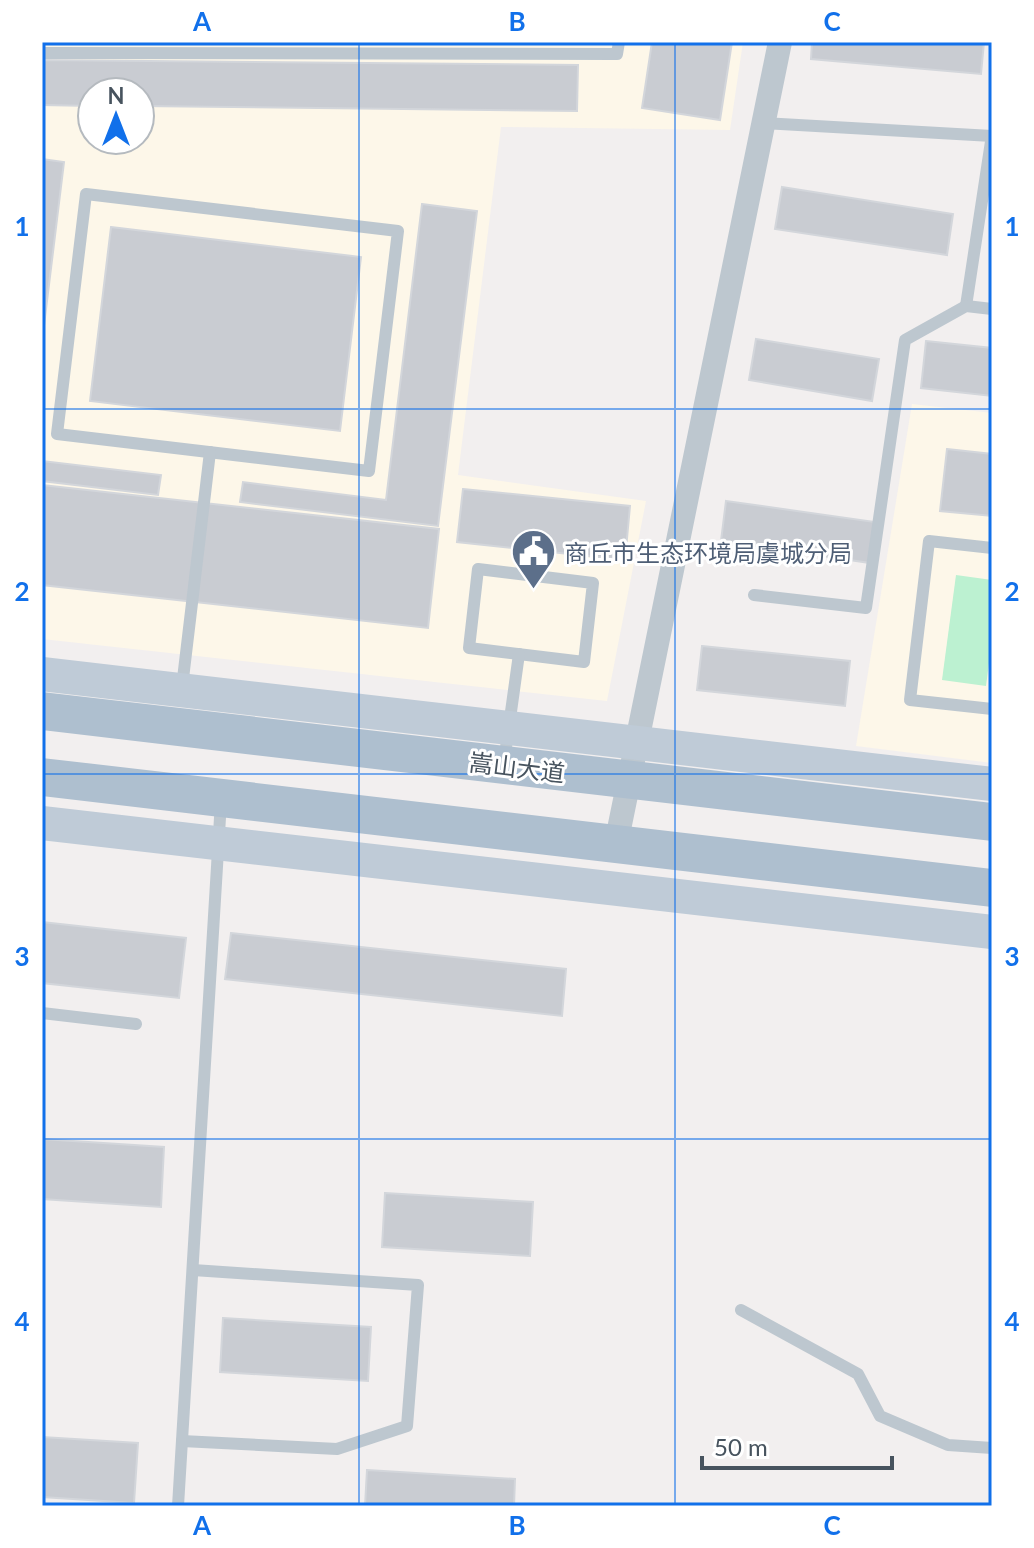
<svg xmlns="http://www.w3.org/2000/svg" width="1034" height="1548" viewBox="0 0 1034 1548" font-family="Lato,'Noto Sans SC',sans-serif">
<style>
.commercial{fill:#fdf7e9;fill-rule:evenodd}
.green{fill:#bcf1d1}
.building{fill:#c9ccd2;stroke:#d3d6db;stroke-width:2}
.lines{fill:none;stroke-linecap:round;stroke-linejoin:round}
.service{stroke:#bdc7cf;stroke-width:12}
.minor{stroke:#bdc7cf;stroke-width:24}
.secondary{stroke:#bfcbd7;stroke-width:34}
.primary{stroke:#aebfcf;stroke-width:38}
.grid{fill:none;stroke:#1170ea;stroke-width:2;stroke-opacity:0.55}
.labels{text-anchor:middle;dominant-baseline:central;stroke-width:6;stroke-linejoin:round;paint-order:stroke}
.service-label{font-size:24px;fill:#4e5e75;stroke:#fff;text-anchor:start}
.street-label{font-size:24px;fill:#47535e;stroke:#fff}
.neatline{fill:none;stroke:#1170ea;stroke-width:3}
.grid-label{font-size:26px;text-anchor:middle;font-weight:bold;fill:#1170ea}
</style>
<rect width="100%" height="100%" fill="#f2efef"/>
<!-- commercial -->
<g class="commercial">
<path d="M42 42H743L730 130 501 127 458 475 646 501 607 701 42 639ZM92 92H140V140H92Z"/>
<path d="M912 404 992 413V763L856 746Z"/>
</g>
<!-- green -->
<path class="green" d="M956 575 992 580V640L986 686 942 680Z"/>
<!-- building -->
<g class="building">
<path d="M652 42H732L720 120 642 108Z"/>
<path d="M812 42H984L981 74 811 59Z"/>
<path d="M42 60 578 65 577 111 140 106V92H92V106L42 105Z"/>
<path d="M42 159 64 162 42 342Z"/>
<path d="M782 187 953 214 947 255 775 229Z"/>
<path d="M422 204 477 211 438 526 240 502 243 482 386 500Z"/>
<path d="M111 227 361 257 340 431 90 401Z"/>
<path d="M756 339 879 359 872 401 749 380Z"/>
<path d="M926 341 992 348V396L921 388Z"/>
<path d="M947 449 992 454V516L940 511Z"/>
<path d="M42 461 161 475 158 495 42 481Z"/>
<path d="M42 485 439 529 428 628 42 585Z"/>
<path d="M463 489 630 506 625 560 457 542Z"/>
<path d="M726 501 875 522 870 563 721 541Z"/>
<path d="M702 646 850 661 845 706 697 690Z"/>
<path d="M42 922 186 938 179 998 42 983Z"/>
<path d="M231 933 566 969 562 1016 225 979Z"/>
<path d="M42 1139 164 1147 161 1207 42 1199Z"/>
<path d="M385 1193 533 1202 530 1256 382 1247Z"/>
<path d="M223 1318 371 1327 368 1381 220 1372Z"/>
<path d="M42 1437 138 1443 134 1503 42 1497Z"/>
<path d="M367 1470 515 1479 514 1506H365Z"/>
</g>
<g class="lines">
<!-- service -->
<g class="service">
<path d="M42 53 617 54 619 42"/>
<path d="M763 123 992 136"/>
<path d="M86 194 398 231 369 471 57 434Z"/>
<path d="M966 306 992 135"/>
<path d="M992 548 929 541 910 700 992 709"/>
<path d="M478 569 593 583 584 662 469 648Z"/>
<path d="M754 595 866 608 905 340 966 306 992 309"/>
<path d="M182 687 210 452"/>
<path d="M504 762 519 654"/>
<path d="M42 1013 136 1024"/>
<path d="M741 1310 858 1374 880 1416 948 1445 992 1448"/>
<path d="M182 1441 337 1449 407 1426 418 1285 193 1270"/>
<path d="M178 1506 221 801"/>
</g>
<!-- minor -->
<path class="minor" d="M616 844 780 42"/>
<!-- secondary -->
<g class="secondary">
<path d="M42 674 992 784"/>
<path d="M42 823 992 932"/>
</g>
<!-- primary -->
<g class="primary">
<path d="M42 711 992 822"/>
<path d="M42 777 992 888"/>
</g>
</g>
<!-- grid -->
<path class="grid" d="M359 42V1506M675 42V1506M42 409H992M42 774H992M42 1139H992"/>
<!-- icons -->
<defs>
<symbol id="civic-pin" viewBox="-11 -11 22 30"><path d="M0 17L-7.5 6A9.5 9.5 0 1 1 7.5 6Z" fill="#5c6f8a" stroke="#fff"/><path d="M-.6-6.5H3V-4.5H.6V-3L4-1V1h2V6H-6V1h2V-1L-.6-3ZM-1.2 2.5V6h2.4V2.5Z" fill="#fff"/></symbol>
</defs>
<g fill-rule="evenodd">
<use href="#civic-pin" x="508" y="526" width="51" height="69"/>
</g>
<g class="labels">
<!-- service labels -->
<g class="service-label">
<text x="564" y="552">商丘市生态环境局虞城分局</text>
</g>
<!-- street labels -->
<g class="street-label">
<text transform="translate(517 767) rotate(7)">嵩山大道</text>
</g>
</g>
<!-- border -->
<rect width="1034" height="1548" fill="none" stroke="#ffffff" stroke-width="88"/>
<!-- north arrow -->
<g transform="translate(116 116)"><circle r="38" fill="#ffffff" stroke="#b5babf" stroke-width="2"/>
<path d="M0-6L14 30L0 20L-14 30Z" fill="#1170ea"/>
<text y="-12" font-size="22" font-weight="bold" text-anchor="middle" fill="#47535e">N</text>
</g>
<!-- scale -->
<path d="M702 1456v12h190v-12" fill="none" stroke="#47535e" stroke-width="4"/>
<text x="714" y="1456" font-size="24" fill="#47535e" stroke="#ffffff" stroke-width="6" paint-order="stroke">50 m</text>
<rect x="44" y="44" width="946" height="1460" class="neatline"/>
<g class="grid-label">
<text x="202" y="31">A</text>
<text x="517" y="31">B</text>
<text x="832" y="31">C</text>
<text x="22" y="236">1</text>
<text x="1012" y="236">1</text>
<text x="22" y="601">2</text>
<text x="1012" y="601">2</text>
<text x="22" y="966">3</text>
<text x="1012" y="966">3</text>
<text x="22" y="1331">4</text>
<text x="1012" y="1331">4</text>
<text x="202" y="1535">A</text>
<text x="517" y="1535">B</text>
<text x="832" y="1535">C</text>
</g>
</svg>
